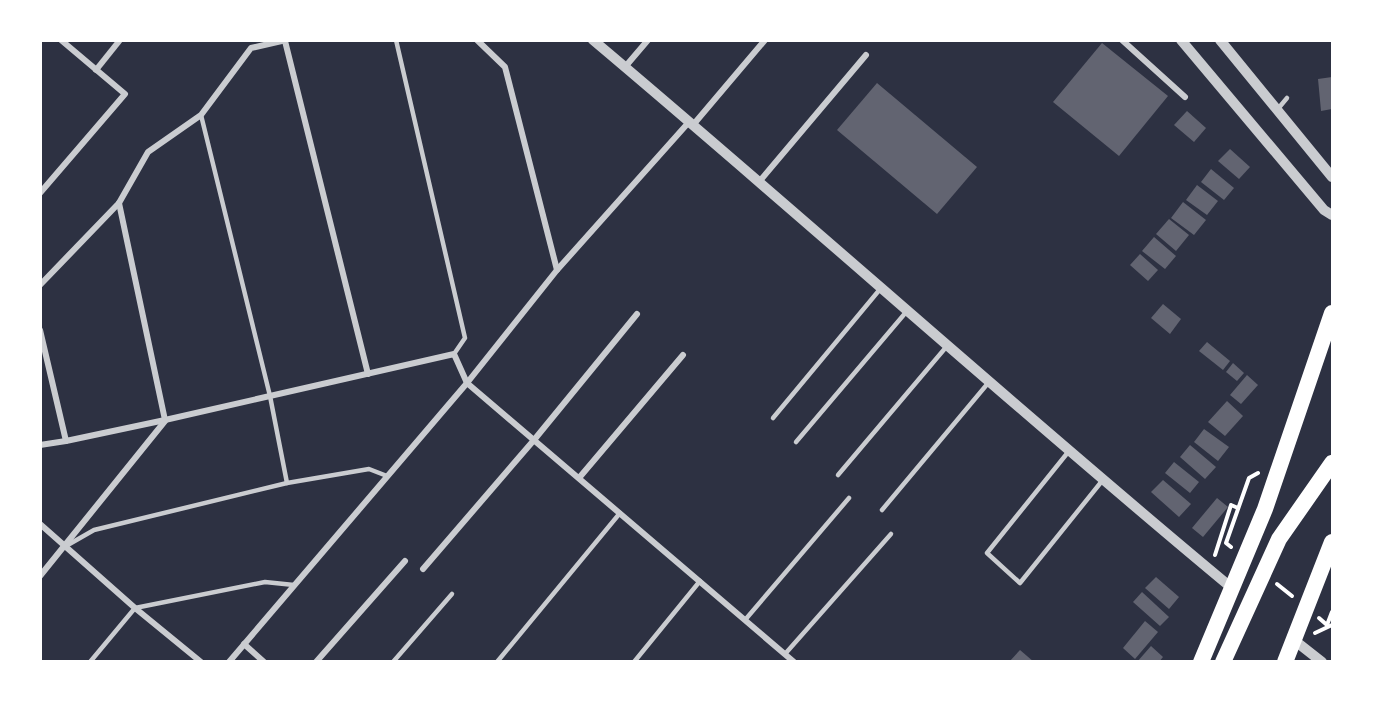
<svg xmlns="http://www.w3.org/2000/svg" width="1373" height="702" viewBox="0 0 1373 702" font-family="'DM Sans',sans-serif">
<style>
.building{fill:#626471}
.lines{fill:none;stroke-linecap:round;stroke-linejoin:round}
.path{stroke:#fff;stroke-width:4}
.service{stroke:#caccd0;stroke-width:4.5}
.minor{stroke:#caccd0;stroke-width:6}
.tertiary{stroke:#caccd0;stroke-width:10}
.trunk{stroke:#fff;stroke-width:16}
</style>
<rect width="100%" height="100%" fill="#2d3142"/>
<!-- building -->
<g class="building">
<path d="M1102 43 1168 96 1119 156 1053 102Z"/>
<path d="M1332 77V109L1321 111 1318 79Z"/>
<path d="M877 83 977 167 937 214 837 130Z"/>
<path d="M1187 111 1206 128 1194 142 1174 125Z"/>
<path d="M1230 149 1250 167 1239 179 1218 161Z"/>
<path d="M1211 169 1234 188 1224 200 1201 182Z"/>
<path d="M1197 185 1218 201 1207 215 1186 200Z"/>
<path d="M1183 202 1206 220 1194 235 1171 218Z"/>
<path d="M1169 219 1189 235 1176 251 1156 234Z"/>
<path d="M1154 237 1176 256 1165 269 1142 251Z"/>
<path d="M1140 254 1158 270 1148 281 1130 265Z"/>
<path d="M1163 304 1181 319 1170 334 1151 318Z"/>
<path d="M1207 342 1230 361 1223 370 1199 351Z"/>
<path d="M1233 363 1244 373 1237 381 1226 372Z"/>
<path d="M1247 375 1258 385 1241 404 1230 395Z"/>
<path d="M1227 401 1243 416 1225 436 1208 422Z"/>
<path d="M1204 429 1229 447 1218 461 1194 442Z"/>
<path d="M1190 445 1216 467 1205 479 1180 457Z"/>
<path d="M1174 462 1199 482 1190 493 1165 473Z"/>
<path d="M1163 480 1191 504 1179 517 1151 492Z"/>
<path d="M1217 498 1228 507 1203 537 1192 528Z"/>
<path d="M1156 577 1179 597 1169 609 1145 588Z"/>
<path d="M1142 592 1169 617 1160 626 1133 602Z"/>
<path d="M1145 621 1158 632 1135 659 1123 648Z"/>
<path d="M1151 646 1163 657 1159 662H1137Z"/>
<path d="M1020 650 1034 662H1009Z"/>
</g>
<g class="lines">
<!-- path -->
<g class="path">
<path d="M1231 547 1226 543 1249 478 1258 473"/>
<path d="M1215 555 1231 505 1238 508"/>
<path d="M1277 584 1292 596"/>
<path d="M1319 618 1327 625 1332 612"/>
<path d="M1315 633 1332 625"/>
</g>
<!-- service -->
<g class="service">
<path d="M396 40 465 338 454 354"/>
<path d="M1277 110 1287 98"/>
<path d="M201 115 270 396 287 483"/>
<path d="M773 418 881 288"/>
<path d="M796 442 907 311"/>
<path d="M1069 451 987 553 1020 583 1102 481"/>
<path d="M838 475 947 346"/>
<path d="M882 510 989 382"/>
<path d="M66 546 94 530 287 483 369 469 387 476"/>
<path d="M745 620 849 498"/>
<path d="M785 654 891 534"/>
<path d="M90 662 135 608 265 582 294 585"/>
<path d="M393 662 452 594"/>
<path d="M497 662 620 513"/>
<path d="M634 662 700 581"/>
</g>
<!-- minor -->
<g class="minor">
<path d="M477 40 505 67 557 270"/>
<path d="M1122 40 1185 97"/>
<path d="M285 41 368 374"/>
<path d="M625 67 648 40"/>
<path d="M96 70 120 40"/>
<path d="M693 125 765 40"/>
<path d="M759 182 866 55"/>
<path d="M40 193 125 94 61 40"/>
<path d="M119 203 165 420"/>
<path d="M40 285 119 203 148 152 201 115 251 48 286 40"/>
<path d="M40 330 66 441 165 420 454 354 467 383 794 662"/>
<path d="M40 445 66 441"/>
<path d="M579 478 683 355"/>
<path d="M40 524 135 608 201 662"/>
<path d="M423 569 534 440 637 314"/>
<path d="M40 576 165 421"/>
<path d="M244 644 264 662"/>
<path d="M229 662 467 383 557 270 689 122"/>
<path d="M316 662 405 561"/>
</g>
<!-- tertiary -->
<g class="tertiary">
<path d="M593 40C808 221 1017 410 1233 589"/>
<path d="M1181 40 1324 210 1332 215"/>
<path d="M1220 40 1332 177"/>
<path d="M1294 640 1322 662"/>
</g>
<!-- trunk -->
<g class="trunk">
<path d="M1201 662 1265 509 1332 313"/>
<path d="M1223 662 1279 539 1332 463"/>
<path d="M1285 662 1332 542"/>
</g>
</g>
<!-- border -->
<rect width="1373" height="702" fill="none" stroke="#ffffff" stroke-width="84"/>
</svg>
